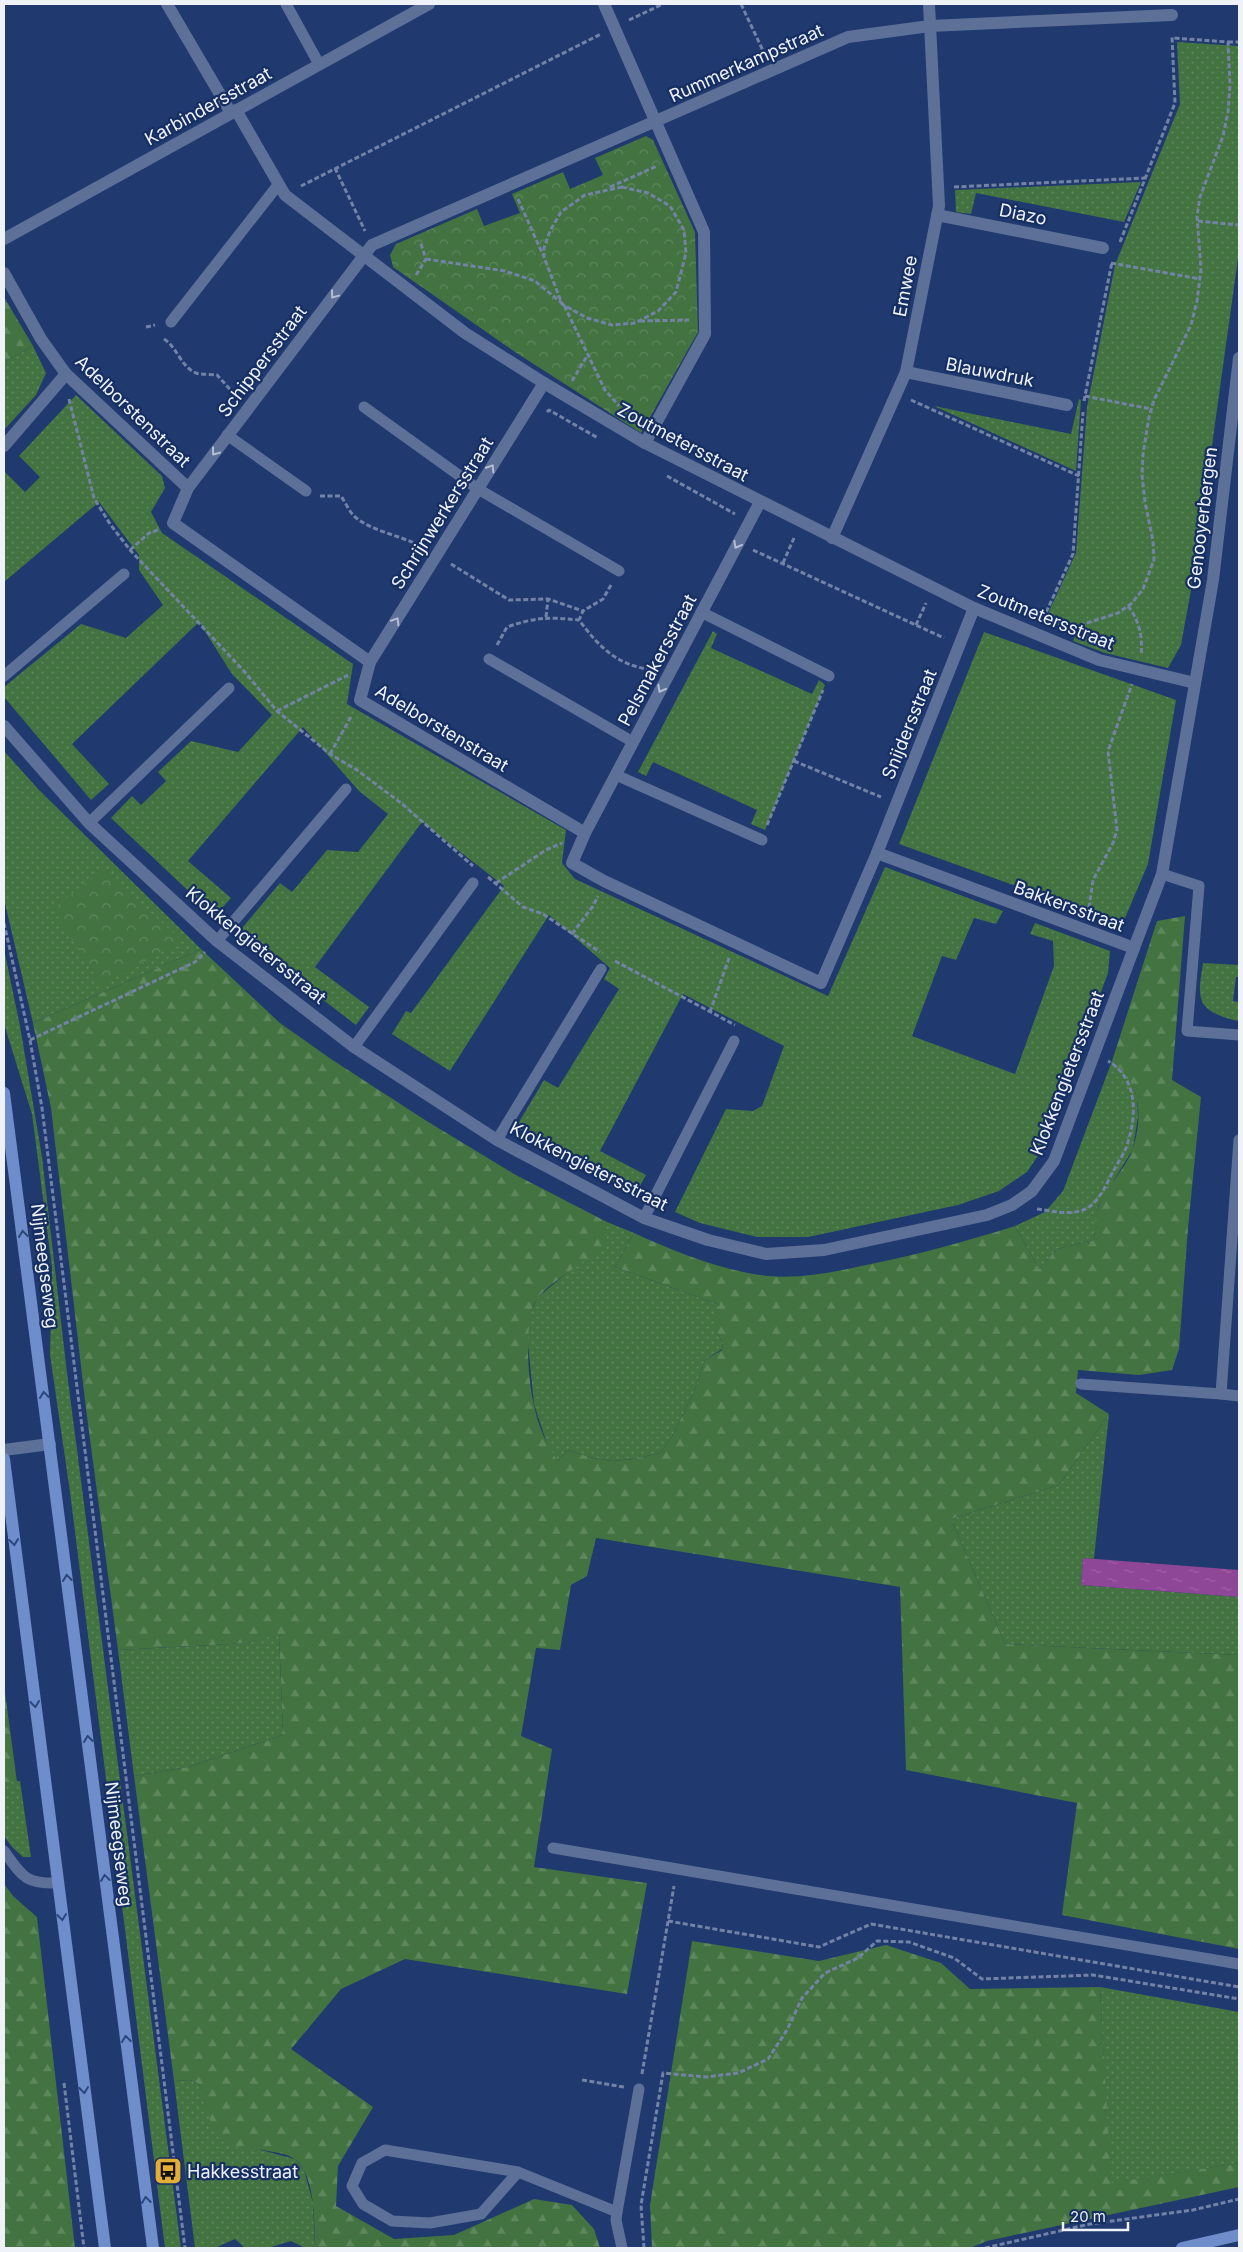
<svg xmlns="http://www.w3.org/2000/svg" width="1243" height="2252" viewBox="0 0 1243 2252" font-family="Inter,sans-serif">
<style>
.grass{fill:url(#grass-dots)}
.forest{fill:url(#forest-firs)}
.park{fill:url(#park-crowns)}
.water{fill:url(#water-ripples)}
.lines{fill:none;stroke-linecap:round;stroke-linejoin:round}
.path{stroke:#7383a6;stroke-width:3;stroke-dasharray:5 2.5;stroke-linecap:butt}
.lane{stroke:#5d7198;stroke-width:11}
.street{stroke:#5d7198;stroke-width:12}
.secondary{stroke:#6e8dca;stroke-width:12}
.oneway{stroke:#b5bed2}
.oneway2{stroke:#2c467d}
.labels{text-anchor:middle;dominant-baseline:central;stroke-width:4.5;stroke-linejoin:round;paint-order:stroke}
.street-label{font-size:18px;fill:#eff2f9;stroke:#162f63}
.poi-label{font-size:18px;fill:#eff2f9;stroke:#162f63;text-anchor:start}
</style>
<defs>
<pattern id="grass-dots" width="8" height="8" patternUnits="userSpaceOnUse" patternTransform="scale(1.25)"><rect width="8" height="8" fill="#427340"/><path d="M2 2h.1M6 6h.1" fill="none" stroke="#5e875c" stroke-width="1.8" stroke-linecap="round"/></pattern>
<pattern id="forest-firs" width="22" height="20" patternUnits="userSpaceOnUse" patternTransform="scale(1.25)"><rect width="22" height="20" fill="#427340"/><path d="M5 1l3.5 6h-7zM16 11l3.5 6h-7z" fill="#5e875c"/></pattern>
<pattern id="park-crowns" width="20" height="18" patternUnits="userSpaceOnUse" patternTransform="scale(1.25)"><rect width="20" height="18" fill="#427340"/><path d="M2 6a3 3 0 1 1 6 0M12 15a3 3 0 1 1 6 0" fill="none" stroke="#5e875c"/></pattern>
<pattern id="water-ripples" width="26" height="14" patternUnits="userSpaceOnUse" patternTransform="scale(1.25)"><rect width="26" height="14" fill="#8e4696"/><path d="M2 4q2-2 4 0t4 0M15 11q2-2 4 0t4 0" fill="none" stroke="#9e61a5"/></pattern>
</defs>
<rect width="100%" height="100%" fill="#20396f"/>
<!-- grass -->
<g class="grass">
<path d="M1177 42 1239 46V251L1195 568 1181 645 1168 668 1105 653 1073 641 1076 634 1045 620 1076 553 1087 407 1115 265 1180 104Z"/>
<path d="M1141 182 1124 222 976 193 971 214 956 212 955 190Z"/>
<path d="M33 346 46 373 36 395 4 430V362Z"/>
<path d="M76 395 162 476 165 488 151 512 162 533 353 664 347 704 566 830 562 863 575 879 828 996 885 867 1003 911 996 924 974 918 956 960 942 956 912 1036 1015 1074 1054 966 1053 941 1030 934 1035 923 1110 951 1108 973 1045 1145 1027 1172 999 1191 958 1205 808 1237H757L700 1223 675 1212 726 1109 753 1111 762 1106 784 1046 683 994 600 1151 646 1175 636 1193 588 1169 516 1127 544 1080 558 1088 619 989 604 979 610 968 549 915 450 1071 392 1034 406 1011 411 1013 504 886 422 822 315 967 369 1007 356 1025 237 934 280 883 292 892 327 850 358 852 388 814 359 791 303 727 188 861 231 898 215 916 111 818 132 796 141 805 166 781 158 772 191 741 238 752 272 715 232 674 199 622 72 744 109 784 91 800 4 697V687L81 624 126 638 163 605 139 570V555L99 502 4 582V471L25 492 40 477 19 456Z"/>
<path d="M1079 399 1081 400 1076 471 934 406 1071 434Z"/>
<path d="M713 631 717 634 711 648 812 694 819 680 825 685 765 830 751 824 757 810 653 762 646 776 638 772Z"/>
<path d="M984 632 1176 700 1148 864 1125 918 1116 922 899 844Z"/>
<path d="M4 751 39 790 201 949 33 1023 4 899Z"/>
<path d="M4 949 20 1026 42 1157 67 1373 181 2248H165L70 1492 50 1355 52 1267 32 1114 4 1024Z"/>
<path d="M1203 963 1239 965V977H1236L1233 1001 1239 1002V1021C1227 1019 1203 1012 1201 998 1198 988 1202 973 1203 963Z"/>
<path d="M1112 1061 1122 1068 1131 1079 1137 1098 1138 1116 1133 1149 1098 1206 1094 1240 1057 1249 1039 1269 1015 1226 1045 1212 1063 1191Z"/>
<path d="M607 1222 634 1233 615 1267 720 1305 716 1331 723 1343 722 1349 705 1360 693 1394 672 1437 660 1453 634 1459 612 1461 593 1458 567 1450 558 1461 548 1447 534 1404 527 1334 530 1315 537 1298 607 1239Z"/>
<path d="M1109 1414 1094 1559 1083 1558 1081 1585 1239 1597V1655L1005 1644 951 1519 1059 1485Z"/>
<path d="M279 1633 283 1735 188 1767 134 1776 118 1650 248 1643Z"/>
<path d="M20 1781 31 1857H23L12 1847 4 1836V1782Z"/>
<path d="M1100 1987 1239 2012V2163L1110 2184Z"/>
<path d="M190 2080 199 2084 205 2100 261 2150 295 2159 304 2170 313 2203 315 2248H305L291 2241 268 2248H245L235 2239 215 2248H195L174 2081Z"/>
</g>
<!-- forest -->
<g class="forest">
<path d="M4 297 33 346 4 362Z"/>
<path d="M1185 916 1172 1080 1201 1097 1188 1228 1179 1349 1172 1370 1139 1375 1078 1370 1076 1393 1109 1414 1059 1485 951 1519 1005 1644 1239 1655V1949L1062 1915 1077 1803 906 1770 900 1587 596 1538 587 1576 571 1585 560 1650 536 1648 521 1736 552 1749 534 1867 647 1883 627 1994 405 1959 341 1989 291 2049 373 2107 338 2166 336 2206 394 2239 454 2235 534 2199 572 2205 594 2229 600 2248H315C314 2223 316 2178 296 2160 288 2153 272 2152 263 2150 249 2148 234 2150 222 2141 211 2133 204 2098 199 2084L190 2080 174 2081 134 1776 188 1767 283 1735 279 1634 248 1643 118 1650 86 1409 51 1108 33 1023 201 949 280 1023 331 1059 425 1120 514 1174 607 1222V1239L603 1246C588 1260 546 1285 537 1299 523 1319 528 1381 534 1405 538 1425 546 1445 558 1461L567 1450 593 1458 612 1461 634 1459 660 1453 672 1437 693 1394 705 1360 722 1350 723 1343 716 1331 712 1315 720 1305 615 1267 634 1233C676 1252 720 1270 767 1276 798 1279 830 1273 861 1266 913 1256 964 1242 1015 1226L1039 1269 1057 1249 1094 1240C1095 1229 1095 1215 1099 1205 1107 1185 1126 1169 1133 1148 1143 1117 1141 1081 1112 1061L1157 921Z"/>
<path d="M4 1685 17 1782H4Z"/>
<path d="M4 1884 14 1897 37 1917 75 2248H4Z"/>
<path d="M692 1941 819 1961 886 1945 941 1963 970 1989 1100 1987 1111 2183 1239 2163V2187L987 2241 970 2248H652L650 2205Z"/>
</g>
<!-- park -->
<g class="park">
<path d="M646 136 653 140 695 232 698 332 641 433 515 352 393 267 390 255 396 244 477 209 484 226 520 213 512 194 563 172 570 189 603 175 595 158Z"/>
<path d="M103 869 182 941 101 985 53 909Z"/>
</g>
<!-- water -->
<path class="water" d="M1083 1558 1239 1570V1597L1081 1585Z"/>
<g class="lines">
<!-- path -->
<g class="path">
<path d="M741 4 765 55"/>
<path d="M629 20 663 4"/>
<path d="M1228 42H1239"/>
<path d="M335 168 365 231"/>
<path d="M301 186 601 34"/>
<path d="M610 187 657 166"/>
<path d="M622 187 648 193 670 206 684 230 686 253 676 292 658 311 635 323 612 325 587 318 562 304 544 257V248L550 231 561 212 585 195Z"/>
<path d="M954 187 1145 178"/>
<path d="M518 199 543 255"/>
<path d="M1198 221 1239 225"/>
<path d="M1120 242 1175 103 1172 37"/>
<path d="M426 259 505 271 535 281 564 305 605 390 619 406"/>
<path d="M1111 263 1200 279"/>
<path d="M416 275 426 259 420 241"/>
<path d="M640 321 689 320"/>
<path d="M146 327 155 325"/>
<path d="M164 339C177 347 181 367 196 373 202 375 211 374 217 375L237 397"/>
<path d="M572 381 587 356"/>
<path d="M1085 396 1151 409"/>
<path d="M69 399 94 498 110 524 130 550 244 671 277 711 330 754 357 770 401 803 473 866"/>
<path d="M911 400 1079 476"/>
<path d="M1084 401 1112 262"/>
<path d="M627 410 641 418"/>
<path d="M547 412 549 410 598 438"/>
<path d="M667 476 735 514"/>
<path d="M320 496H341C345 502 349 511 354 516 372 532 401 535 422 547"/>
<path d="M130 550 149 533 158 530"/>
<path d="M753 550 944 638"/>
<path d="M783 563 794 538"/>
<path d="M451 564 509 600 548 599 583 611"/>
<path d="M611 585 603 599 583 611 579 620C600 648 617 665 652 670"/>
<path d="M1128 606C1139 620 1143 637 1141 654"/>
<path d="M546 617 548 599"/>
<path d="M1043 619 1073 554 1083 412"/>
<path d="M916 625 926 603"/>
<path d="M1075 632 1084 624 1118 613 1132 603 1143 589 1154 560 1153 541 1145 502 1142 475 1143 454 1149 417 1154 400 1191 325 1197 301 1201 269 1197 216 1200 197 1223 136 1228 112 1230 85 1228 42 1173 38"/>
<path d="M497 645 507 627C536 617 549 617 579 620"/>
<path d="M277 711 348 675"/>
<path d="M330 754 352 715"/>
<path d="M794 761 881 797"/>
<path d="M767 825 823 690"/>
<path d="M488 877 523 907 543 914 600 952"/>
<path d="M496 883 546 850 562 843"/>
<path d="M1088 915 1093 880 1113 843 1117 830 1108 751 1132 684"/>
<path d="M4 923 30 1040 42 1108 185 2248"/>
<path d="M572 934 593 906 598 896"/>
<path d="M615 961 735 1025"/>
<path d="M710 1012 729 958"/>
<path d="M30 1040 195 962 205 952"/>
<path d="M1037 1209C1054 1211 1074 1217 1089 1207 1100 1199 1106 1186 1111 1175 1116 1166 1122 1157 1126 1148 1137 1118 1139 1079 1108 1061"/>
<path d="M668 1921 819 1947 871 1924 1239 1987"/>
<path d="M642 2074 674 1886"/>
<path d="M582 2080 624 2087"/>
<path d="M64 2083 84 2248"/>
<path d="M644 2248 641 2205 663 2073 706 2077 738 2073 768 2059 787 2030 802 1998 825 1973 858 1958 877 1941 909 1942 954 1958 982 1979 1093 1975 1239 1999"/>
<path d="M985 2248 1090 2224 1193 2210 1239 2199"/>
</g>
<!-- lane -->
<g class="lane">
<path d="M286 4 319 64"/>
<path d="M171 322 278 185"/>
<path d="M364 407 478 489 619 571"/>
<path d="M227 435 306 491"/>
<path d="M701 612 829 676"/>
<path d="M489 659 633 742"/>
<path d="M4 676 124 574"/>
<path d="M616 775 762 840"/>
<path d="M89 823 229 688"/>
<path d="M1162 874 1199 886 1187 1031 1239 1035"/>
<path d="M217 941 346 789"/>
<path d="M354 1047 473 883"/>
<path d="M497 1140 601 969"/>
<path d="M644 1218 734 1041"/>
<path d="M1081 1384 1221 1394 1239 1140"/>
<path d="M1221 1394 1239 1396"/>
<path d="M553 1848 1239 1964"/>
<path d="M4 1851C22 1876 25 1884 57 1883"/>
<path d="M518 2172 481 2214 430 2223 392 2221 363 2204 352 2186 362 2163 385 2150 518 2172 617 2212"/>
<path d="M622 2248 616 2220 617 2212 639 2089"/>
</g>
<!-- street -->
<g class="street">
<path d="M167 4 231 113"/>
<path d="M604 4 704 232 705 334 645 443"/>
<path d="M236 110 285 195 465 333 544 383 645 443 974 608 1099 660 1195 683"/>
<path d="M937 215 1103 248"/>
<path d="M4 239 429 4"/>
<path d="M4 273 41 339 66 374 188 488 173 523 370 662 360 700 585 833 572 863 604 881 821 983 877 853 974 608"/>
<path d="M906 372 1067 405"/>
<path d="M4 446 66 374"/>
<path d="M188 488 372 245 848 37 930 26 1172 15"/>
<path d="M832 538 906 372 939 206 929 4"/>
<path d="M370 662 544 383"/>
<path d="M4 726 89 823 217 941 354 1047 497 1140 644 1218 708 1240 766 1254 824 1250 987 1215 1012 1205 1032 1191 1054 1161 1134 948"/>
<path d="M585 833 760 502"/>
<path d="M877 853 1134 948 1162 874 1213 580 1239 358"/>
<path d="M4 1450 50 1444"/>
</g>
<!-- secondary -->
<g class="secondary">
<path d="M4 1093 153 2248"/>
<path d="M4 1459 105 2248"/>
<path d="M1182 2248 1239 2235"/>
</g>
</g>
<!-- one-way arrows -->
<defs><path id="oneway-chevron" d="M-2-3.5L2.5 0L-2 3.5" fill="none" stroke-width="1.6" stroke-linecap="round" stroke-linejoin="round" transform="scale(1.25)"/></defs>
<g class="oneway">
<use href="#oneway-chevron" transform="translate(334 295) rotate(127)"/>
<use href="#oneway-chevron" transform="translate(215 452) rotate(127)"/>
<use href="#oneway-chevron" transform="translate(491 468) rotate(-58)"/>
<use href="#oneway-chevron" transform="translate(737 545) rotate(118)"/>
<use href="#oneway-chevron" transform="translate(396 621) rotate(-58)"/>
<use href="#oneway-chevron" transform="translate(661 689) rotate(118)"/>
</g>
<g class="oneway2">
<use href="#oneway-chevron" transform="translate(23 1234) rotate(-97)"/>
<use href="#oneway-chevron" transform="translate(44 1395) rotate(-97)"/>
<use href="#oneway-chevron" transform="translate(14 1542) rotate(83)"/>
<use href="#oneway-chevron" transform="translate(67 1578) rotate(-97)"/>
<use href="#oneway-chevron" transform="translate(35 1704) rotate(83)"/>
<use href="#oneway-chevron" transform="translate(88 1739) rotate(-97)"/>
<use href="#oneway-chevron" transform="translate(105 1878) rotate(-97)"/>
<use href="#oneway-chevron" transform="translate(62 1917) rotate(83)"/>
<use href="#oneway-chevron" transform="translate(126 2039) rotate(-97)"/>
<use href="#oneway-chevron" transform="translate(84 2090) rotate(83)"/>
<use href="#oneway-chevron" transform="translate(146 2200) rotate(-97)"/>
</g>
<!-- icons -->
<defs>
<symbol id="bus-square" viewBox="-11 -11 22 22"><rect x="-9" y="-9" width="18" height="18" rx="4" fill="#e4ae35" stroke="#162f63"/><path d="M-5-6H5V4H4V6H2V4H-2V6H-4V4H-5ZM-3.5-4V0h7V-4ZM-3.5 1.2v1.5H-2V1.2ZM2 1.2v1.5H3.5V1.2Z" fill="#111"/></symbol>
</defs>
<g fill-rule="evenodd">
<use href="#bus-square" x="152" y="2155" width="32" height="32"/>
</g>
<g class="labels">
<!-- street labels -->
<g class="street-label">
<text transform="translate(746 63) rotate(-24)">Rummerkampstraat</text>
<text transform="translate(208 106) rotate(-29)">Karbindersstraat</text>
<text transform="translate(1023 214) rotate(11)">Diazo</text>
<text transform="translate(905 286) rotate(-79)">Emwee</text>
<text transform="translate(262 361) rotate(-53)">Schippersstraat</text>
<text transform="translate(990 372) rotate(11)">Blauwdruk</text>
<text transform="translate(133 411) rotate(44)">Adelborstenstraat</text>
<text transform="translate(683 442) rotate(28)">Zoutmetersstraat</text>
<text transform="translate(442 513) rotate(-58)">Schrijnwerkersstraat</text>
<text transform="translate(1202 518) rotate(-83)">Genooyerbergen</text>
<text transform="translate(1046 617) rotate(22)">Zoutmetersstraat</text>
<text transform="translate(657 660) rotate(-62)">Pelsmakersstraat</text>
<text transform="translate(909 724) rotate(-68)">Snijdersstraat</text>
<text transform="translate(442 728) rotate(31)">Adelborstenstraat</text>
<text transform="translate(1069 906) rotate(20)">Bakkersstraat</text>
<text transform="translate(256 945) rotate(39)">Klokkengietersstraat</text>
<text transform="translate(1067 1073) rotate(-69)">Klokkengietersstraat</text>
<text transform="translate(589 1166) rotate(27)">Klokkengietersstraat</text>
<text transform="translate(45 1266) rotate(83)">Nijmeegseweg</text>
<text transform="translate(119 1844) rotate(83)">Nijmeegseweg</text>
</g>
<!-- poi labels -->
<g class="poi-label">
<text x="187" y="2171">Hakkesstraat</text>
</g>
</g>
<!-- border -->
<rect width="1243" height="2252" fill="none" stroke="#eff2f9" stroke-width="10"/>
<!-- scale -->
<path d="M1063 2222v8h65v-8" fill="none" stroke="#eff2f9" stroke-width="2.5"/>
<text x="1070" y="2222" font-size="15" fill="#eff2f9" stroke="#162f63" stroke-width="4" paint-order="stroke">20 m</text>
</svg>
